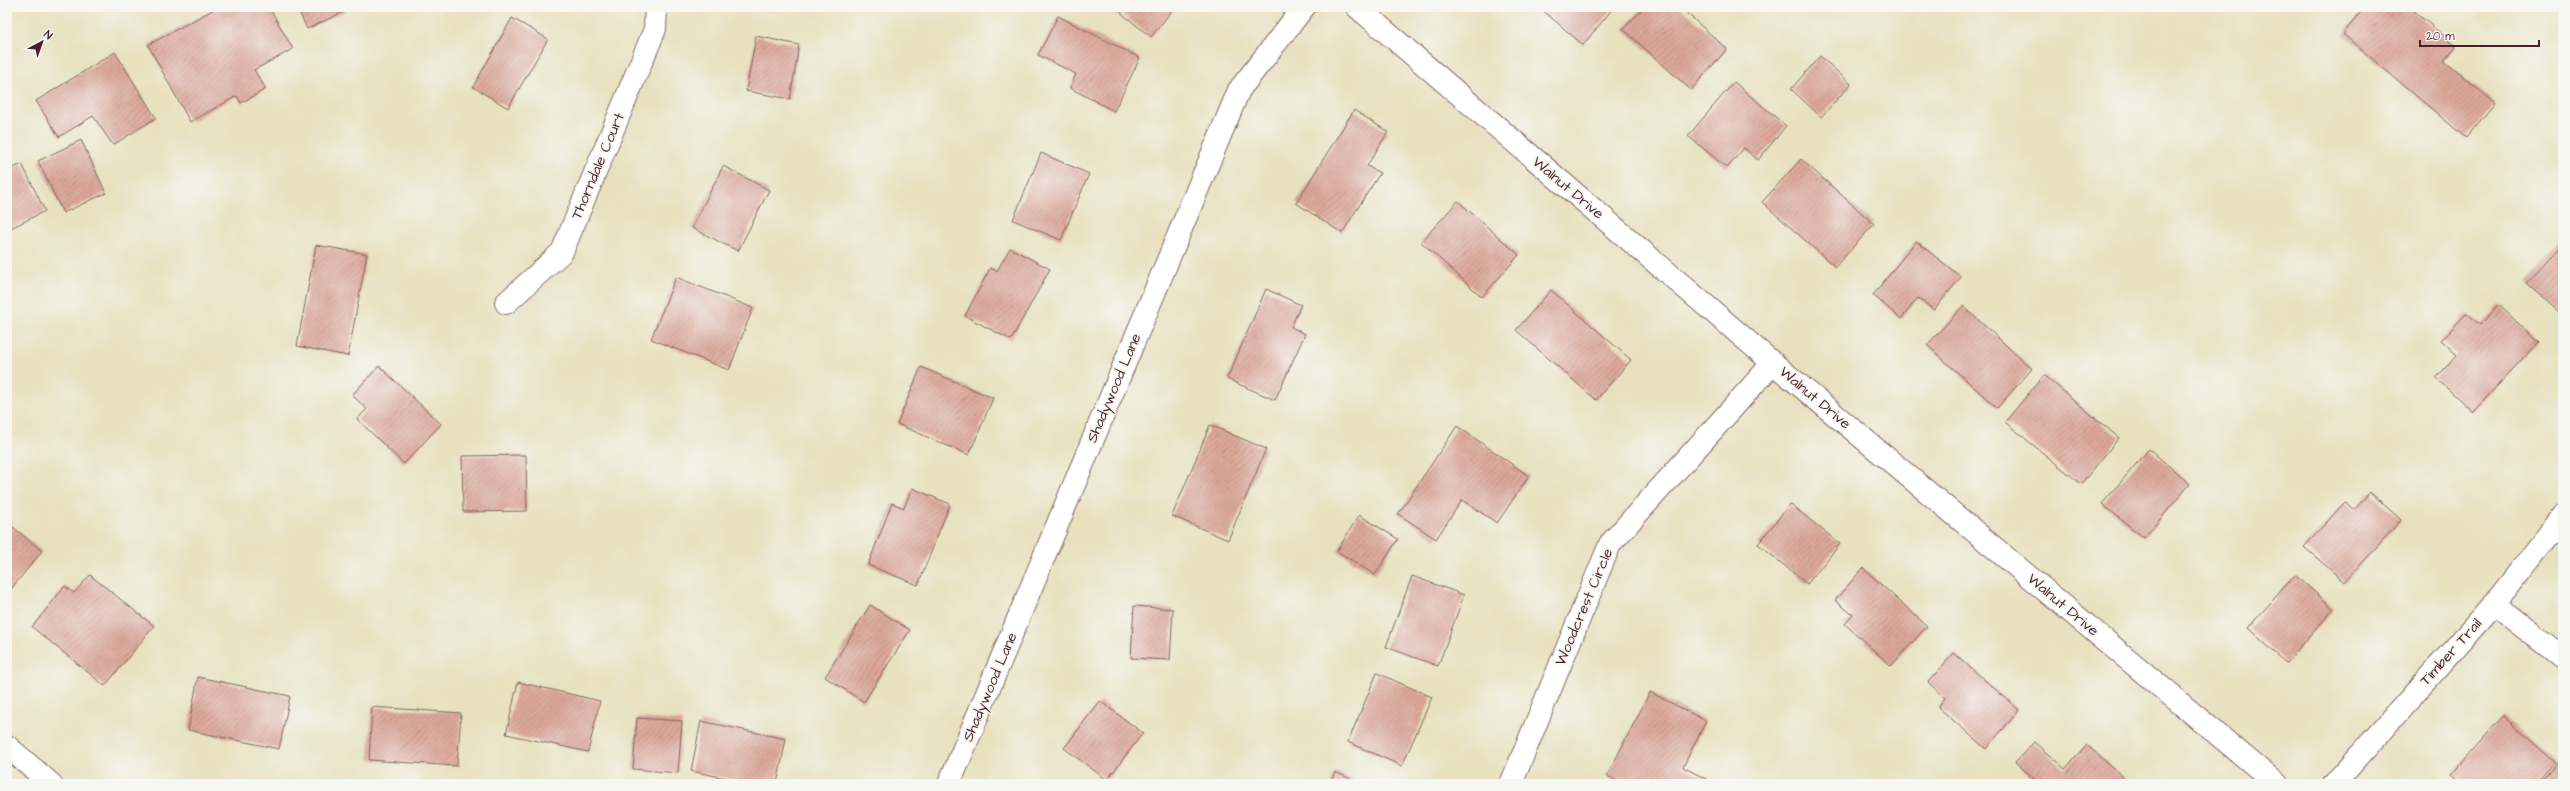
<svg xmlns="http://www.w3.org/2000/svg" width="2570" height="791" viewBox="0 0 2570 791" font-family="'Architects Daughter',sans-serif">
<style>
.building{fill:url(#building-hatch)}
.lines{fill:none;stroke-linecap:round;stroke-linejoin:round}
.minor-casing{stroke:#81635f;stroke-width:24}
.minor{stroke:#fff;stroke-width:22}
.labels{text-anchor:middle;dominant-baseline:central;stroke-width:3.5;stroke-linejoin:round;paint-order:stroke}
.street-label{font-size:15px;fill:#4a1f2b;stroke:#f6f6f2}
</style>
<defs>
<pattern id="building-hatch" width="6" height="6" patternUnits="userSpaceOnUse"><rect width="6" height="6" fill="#dba79a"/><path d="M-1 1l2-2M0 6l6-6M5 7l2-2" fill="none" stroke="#b4877e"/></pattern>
</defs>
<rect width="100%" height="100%" fill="#f6f6f2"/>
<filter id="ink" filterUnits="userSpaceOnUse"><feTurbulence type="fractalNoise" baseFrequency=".025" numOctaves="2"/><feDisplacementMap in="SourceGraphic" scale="8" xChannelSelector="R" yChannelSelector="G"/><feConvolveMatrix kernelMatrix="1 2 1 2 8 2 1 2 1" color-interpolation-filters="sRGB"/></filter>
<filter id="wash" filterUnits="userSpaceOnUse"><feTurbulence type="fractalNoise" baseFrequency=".012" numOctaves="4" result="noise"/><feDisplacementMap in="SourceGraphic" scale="16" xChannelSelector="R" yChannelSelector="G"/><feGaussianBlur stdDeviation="0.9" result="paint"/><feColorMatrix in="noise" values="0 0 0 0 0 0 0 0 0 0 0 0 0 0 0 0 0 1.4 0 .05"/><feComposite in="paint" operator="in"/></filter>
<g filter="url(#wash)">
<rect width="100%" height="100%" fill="#e7e1bf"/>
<g id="blocks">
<!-- building -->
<g class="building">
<path d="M218 7H269L293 49 254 70 266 89 241 103 237 96 190 122 148 45Z"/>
<path d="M297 7H354L307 29Z"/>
<path d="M771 7H797V8L771 11Z"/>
<path d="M1114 7H1175L1151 37Z"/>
<path d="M1539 7H1614L1583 45Z"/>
<path d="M1644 7H1680L1727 49 1691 90 1623 29Z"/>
<path d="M2365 7H2409L2456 46 2444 61 2495 103 2466 138 2343 34Z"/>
<path d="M1058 16 1140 58 1114 111 1070 88 1076 74 1038 55Z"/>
<path d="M512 18 548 39 508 108 473 87Z"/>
<path d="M756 36 799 45 790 99 746 91Z"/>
<path d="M115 52 156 118 113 145 93 116 59 137 36 101Z"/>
<path d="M1820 56 1851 84 1821 117 1791 89Z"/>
<path d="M1734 82 1786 126 1758 160 1744 148 1727 168 1688 136Z"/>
<path d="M1354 110 1388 132 1367 166 1380 173 1342 233 1296 203Z"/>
<path d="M81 140 106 193 63 213 38 161Z"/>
<path d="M1041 153 1089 174 1061 240 1013 220Z"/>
<path d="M1801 159 1874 224 1835 267 1762 202Z"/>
<path d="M22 164 45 211 7 230V171Z"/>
<path d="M723 166 769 190 738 251 692 228Z"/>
<path d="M1458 201 1519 255 1482 297 1421 242Z"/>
<path d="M1916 241 1961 277 1934 310 1918 298 1901 319 1873 295Z"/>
<path d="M2563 244V316L2527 283Z"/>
<path d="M316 245 367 254 348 356 297 346Z"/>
<path d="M1010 248 1050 269 1011 340 965 316 990 268 997 271Z"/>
<path d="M676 277 753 308 729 370 651 339Z"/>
<path d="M1266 289 1301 305 1291 327 1305 334 1275 400 1227 379Z"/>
<path d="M1551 290 1631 360 1596 400 1516 330Z"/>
<path d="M2499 305 2538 342 2473 412 2436 378 2457 355 2441 340 2467 313 2480 325Z"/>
<path d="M1963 306 2032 369 1997 408 1927 345Z"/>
<path d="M379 366 441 424 404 464 357 419 367 409 352 395Z"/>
<path d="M921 367 993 398 969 455 897 424Z"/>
<path d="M2044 375 2119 438 2081 484 2005 422Z"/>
<path d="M1210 425 1266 449 1228 540 1172 516Z"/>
<path d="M1457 426 1529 476 1497 523 1462 500 1436 539 1398 514Z"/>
<path d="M2149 449 2190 484 2144 538 2102 504Z"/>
<path d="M526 455 527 511 463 512 462 456Z"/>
<path d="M912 488 950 504 918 585 868 565 892 503 904 508Z"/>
<path d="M2370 492 2401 520 2345 582 2304 547 2345 502 2354 510Z"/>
<path d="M1790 504 1840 544 1807 584 1758 544Z"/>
<path d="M1359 515 1398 539 1375 575 1337 551Z"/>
<path d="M7 522 42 551 7 594Z"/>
<path d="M1863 568 1927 626 1891 666 1845 624 1853 615 1835 600Z"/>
<path d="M90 575 154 626 105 686 32 627 65 586 74 593Z"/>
<path d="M2295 575 2334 609 2286 663 2248 628Z"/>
<path d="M1412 576 1464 595 1438 666 1386 647Z"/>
<path d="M870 605 910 630 864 702 825 677Z"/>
<path d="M1134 606 1173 609 1170 660 1131 658Z"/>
<path d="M1954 653 2019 710 1986 749 1938 707 1945 698 1928 682Z"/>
<path d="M1377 673 1432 697 1402 766 1348 742Z"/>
<path d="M198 677 290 696 279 749 188 730Z"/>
<path d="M518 682 600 701 588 752 506 734Z"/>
<path d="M1650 692 1706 721 1683 767 1710 781 1708 784H1623L1607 776Z"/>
<path d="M1100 701 1143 733 1107 780 1064 748Z"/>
<path d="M372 707 461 713 457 766 369 760Z"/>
<path d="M2503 716 2555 762 2535 784H2463L2452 774Z"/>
<path d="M637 718 682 721 678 773 633 769Z"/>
<path d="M701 721 786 739 777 784H755L691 771Z"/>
<path d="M2034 742 2065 769 2087 745 2131 784H2040L2015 762Z"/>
<path d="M2558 762 2563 767V784H2538Z"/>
<path d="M1335 772 1363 784H1330Z"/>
</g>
</g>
</g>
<g filter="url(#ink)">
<use href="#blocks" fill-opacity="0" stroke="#81635f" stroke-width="1"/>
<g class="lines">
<defs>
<g id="minor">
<path d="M1357 7 1773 363 2277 784"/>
<path d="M506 303 562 252 655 29 656 7"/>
<path d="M2494 604 2563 658"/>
<path d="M7 746 51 784"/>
<path d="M949 784 1239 90 1304 7"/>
<path d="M1511 784 1610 544 1773 363"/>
<path d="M2334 784 2494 604 2563 516"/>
</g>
</defs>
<!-- minor casing -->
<use href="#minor" class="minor-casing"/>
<!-- minor -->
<use href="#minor" class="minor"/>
</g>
</g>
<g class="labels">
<!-- street labels -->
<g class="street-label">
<text transform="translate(598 166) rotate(-67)">Thorndale Court</text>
<text transform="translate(1568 188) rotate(40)">Walnut Drive</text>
<text transform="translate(1114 388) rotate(-67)">Shadywood Lane</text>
<text transform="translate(1815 398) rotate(40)">Walnut Drive</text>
<text transform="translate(2063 605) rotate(40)">Walnut Drive</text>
<text transform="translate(1584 607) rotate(-67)">Woodcrest Circle</text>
<text transform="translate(2451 652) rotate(-48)">Timber Trail</text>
<text transform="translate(990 687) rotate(-67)">Shadywood Lane</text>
</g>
</g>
<!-- margin -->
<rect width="2570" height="791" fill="none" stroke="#f6f6f2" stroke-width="24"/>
<!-- north arrow -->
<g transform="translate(42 42) rotate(41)" stroke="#f6f6f2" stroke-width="3" paint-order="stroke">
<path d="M0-3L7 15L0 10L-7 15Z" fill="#4a1f2b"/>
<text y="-6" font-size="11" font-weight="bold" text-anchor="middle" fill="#4a1f2b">N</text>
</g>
<!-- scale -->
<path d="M2420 40v6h119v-6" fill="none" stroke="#4a1f2b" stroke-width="2"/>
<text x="2426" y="40" font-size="12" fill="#4a1f2b" stroke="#f6f6f2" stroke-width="3" paint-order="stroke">20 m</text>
</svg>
